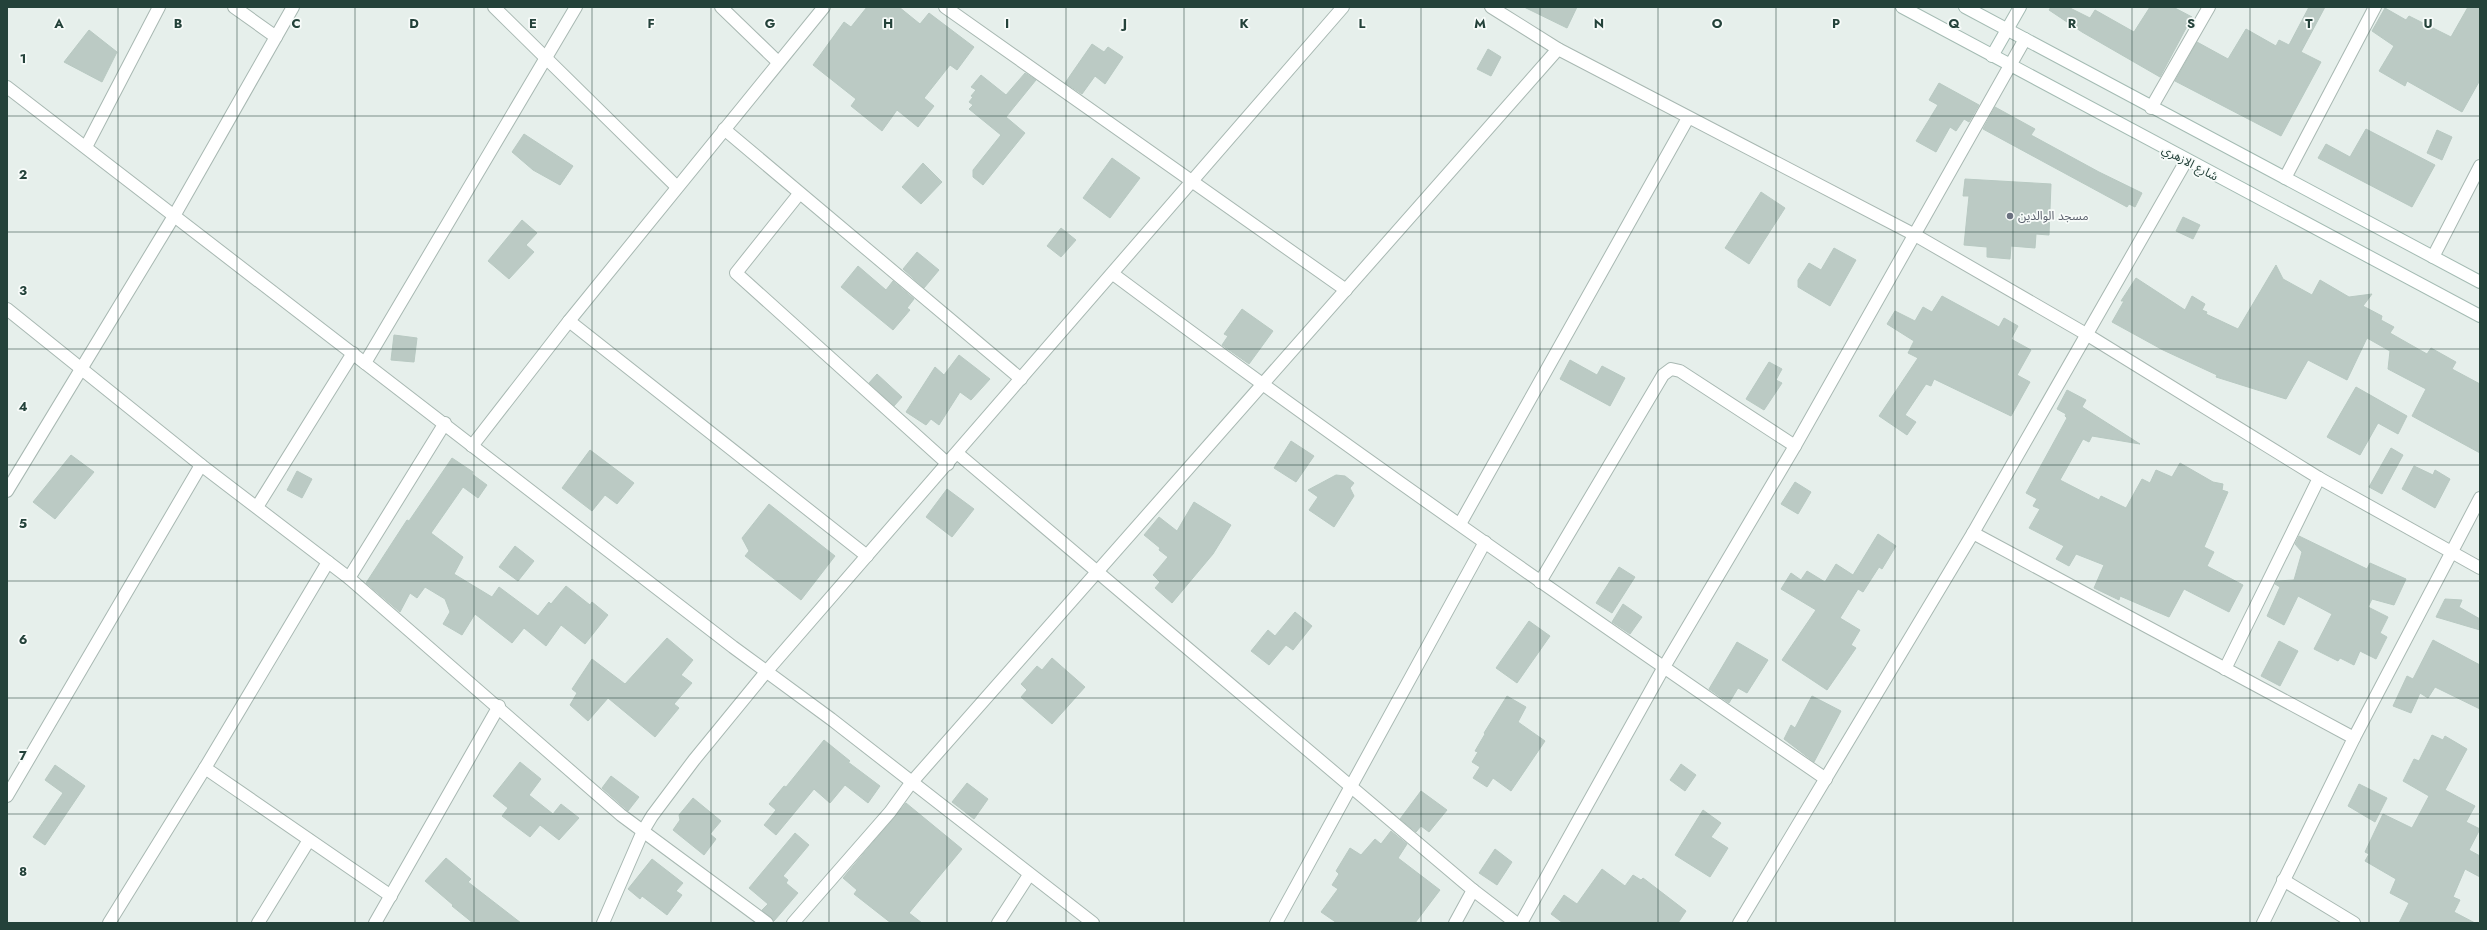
<svg xmlns="http://www.w3.org/2000/svg" width="2487" height="930" viewBox="0 0 2487 930" font-family="Jost,'Noto Sans Arabic',sans-serif">
<style>
.building{fill:#bbcac4;stroke:#b8c9c2}
.lines{fill:none;stroke-linecap:round;stroke-linejoin:round}
.street-casing{stroke:#a8b8b2;stroke-width:14}
.secondary-casing{stroke:#a4bbb3;stroke-width:14}
.street{stroke:#fff;stroke-width:12}
.secondary{stroke:#fff;stroke-width:12}
.grid{fill:none;stroke:#24423a;stroke-width:1;stroke-opacity:0.55}
.worship-dot{fill:#6b7280;stroke:#f7fbf9;stroke-width:1.5}
.labels{text-anchor:middle;dominant-baseline:central;stroke-width:3.5;stroke-linejoin:round;paint-order:stroke}
.street-label{font-size:12px;fill:#24423a;stroke:#f7fbf9}
.worship-label{font-size:12px;fill:#5b616d;stroke:#f7fbf9;text-anchor:start}
.grid-label{font-size:13px;text-anchor:middle;font-weight:bold;fill:#24423a;stroke:#f7fbf9;stroke-width:3.5;stroke-linejoin:round;paint-order:stroke}
</style>
<rect width="100%" height="100%" fill="#e6efeb"/>
<!-- building -->
<g class="building">
<path d="M867 7H899L920 24 929 13 974 47 957 70 950 65 924 98 934 106 918 127 897 110 882 131 851 106 856 99 813 65 844 22 851 27Z"/>
<path d="M1524 7H1577L1567 28Z"/>
<path d="M2051 7H2068L2090 18 2095 10 2134 32 2150 7H2173L2192 17 2160 77 2082 32 2049 10Z"/>
<path d="M2309 7H2325L2301 52 2321 62 2281 136 2175 81 2197 42 2228 59 2246 29 2276 46 2279 40 2289 45Z"/>
<path d="M2468 7H2480V80L2462 112 2407 81 2405 86 2379 71 2394 46 2372 31 2385 8 2406 20 2409 16 2451 37Z"/>
<path d="M89 30 117 52 102 82 64 62Z"/>
<path d="M1092 44 1104 52 1108 47 1123 57 1105 84 1095 76 1082 94 1065 83Z"/>
<path d="M1488 49 1501 57 1491 76 1477 69Z"/>
<path d="M1025 73 1036 80 1006 117 1025 133 983 185 973 177V170L1001 135 969 109 973 105 969 102 973 97 971 96 976 90 971 87 981 75 1006 95Z"/>
<path d="M1939 83 1979 105 1969 122 1964 119 1956 131 1950 127 1936 152 1916 141 1938 105 1929 100Z"/>
<path d="M1995 107 2035 129 2031 135 2099 172 2142 193 2135 207 2129 204 2127 207 1983 129Z"/>
<path d="M2366 129 2435 165 2412 207 2318 158 2326 144 2350 157Z"/>
<path d="M2437 130 2452 137 2442 160 2427 153Z"/>
<path d="M524 134 573 166 560 185 533 170 512 152Z"/>
<path d="M1112 158 1140 178 1110 218 1083 198Z"/>
<path d="M923 163 942 182 921 204 902 187Z"/>
<path d="M1965 179 2051 184 2049 235 2036 234 2035 248 2011 246 2010 259 1987 257V247L1964 245 1969 196H1963Z"/>
<path d="M1761 192 1785 208 1749 264 1725 248Z"/>
<path d="M2183 217 2200 225 2193 239 2176 231Z"/>
<path d="M522 220 537 233 526 245 534 252 509 279 488 261Z"/>
<path d="M1061 228 1076 240 1061 257 1047 246Z"/>
<path d="M1834 248 1856 260 1830 306 1798 287V280L1809 263 1821 270Z"/>
<path d="M917 252 939 270 924 288 903 269Z"/>
<path d="M2276 265 2283 279 2312 295 2320 280 2349 297 2372 294 2363 306 2382 316 2381 320 2394 327 2390 333 2427 354 2431 348 2456 362 2452 369 2480 384V453L2412 416 2426 389 2388 369 2390 351 2367 338 2347 380 2308 360 2286 399 2216 377 2217 375 2163 350 2112 322 2124 301H2121L2136 278 2185 310 2192 296 2205 304 2202 310 2207 312 2206 314 2238 329Z"/>
<path d="M858 266 886 290 893 281 914 299 907 308 910 310 893 330 841 287Z"/>
<path d="M1942 296 1999 327 2004 318 2018 326 2011 339 2031 350 2017 375 2030 382 2011 416 1934 379 1931 386 1926 384 1905 415 1916 422 1907 435 1879 416 1918 358 1908 353 1914 341 1887 324 1895 311 1915 321 1923 307 1932 312Z"/>
<path d="M1242 309 1273 331 1249 364 1222 345 1228 336 1224 334Z"/>
<path d="M394 335 417 338 414 362 391 360Z"/>
<path d="M959 355 990 379 971 400 960 392 939 425 931 419 926 425 906 412 935 367 944 375Z"/>
<path d="M1570 360 1597 375 1602 366 1625 378 1610 406 1560 379Z"/>
<path d="M1769 362 1782 369 1776 380 1782 383 1764 410 1746 399Z"/>
<path d="M877 374 902 397 894 406 869 383Z"/>
<path d="M2356 387 2407 416 2398 434 2378 423 2360 455 2327 437Z"/>
<path d="M2067 390 2086 400 2082 407 2140 444 2092 436 2089 442 2083 439 2060 480 2099 500 2101 496 2126 508 2142 479 2150 483 2156 470 2172 477 2180 463 2213 482 2223 484 2222 490 2228 492 2204 547 2214 552 2207 566 2243 585 2229 612 2184 589 2169 617 2120 596 2119 600 2094 588 2104 565 2076 554 2069 566 2056 559 2064 546 2029 528 2040 509 2033 506 2037 499 2026 493 2067 418 2065 416 2066 414 2057 409Z"/>
<path d="M1291 441 1314 456 1296 482 1274 468Z"/>
<path d="M2391 448 2403 455 2382 494 2369 487Z"/>
<path d="M590 450 634 483 617 504 605 495 592 511 562 488Z"/>
<path d="M71 455 94 472 55 519 33 502Z"/>
<path d="M452 458 473 472 472 474 487 485 478 498 463 487 431 533 463 557 454 574 492 597 499 587 538 616 549 602 551 604 566 586 590 605 592 602 608 615 585 644 561 625 546 646 524 628 512 643 475 614 462 635 443 624 450 612 445 599 425 587 417 598 410 593 400 612 366 583 407 520 409 521Z"/>
<path d="M2414 466 2433 475 2435 470 2450 479 2435 508 2402 489Z"/>
<path d="M297 471 312 479 302 498 287 490Z"/>
<path d="M1336 475 1345 476 1354 483 1350 488 1354 496 1334 527 1309 510 1318 497 1308 490Z"/>
<path d="M1795 482 1811 492 1798 514 1781 504Z"/>
<path d="M947 489 974 509 952 537 926 517Z"/>
<path d="M1194 502 1231 525 1213 554 1172 603 1155 588 1160 582 1153 575 1168 557 1159 550 1160 548 1144 535 1159 517 1177 531Z"/>
<path d="M769 504 835 556 801 600 745 556 749 551 742 538Z"/>
<path d="M1878 534 1896 546 1882 569 1879 567 1863 592 1858 589 1840 618 1860 630 1851 645 1856 648 1827 690 1782 660 1816 610 1781 589 1791 573 1801 580 1807 571 1825 582 1836 564 1853 575Z"/>
<path d="M2299 536 2367 569 2370 563 2406 579 2394 605 2372 599 2368 607 2388 617 2380 633 2387 637 2376 659 2360 651 2354 665 2340 658 2338 661 2314 649 2332 614 2298 596 2284 625 2267 616 2280 587 2275 584 2277 581 2294 580 2302 552 2295 544Z"/>
<path d="M515 546 534 561 518 581 499 567Z"/>
<path d="M1619 567 1635 577 1612 613 1596 603Z"/>
<path d="M2445 599 2462 600 2459 607 2480 619V630L2436 617Z"/>
<path d="M1623 604 1642 617 1630 634 1612 622Z"/>
<path d="M1295 612 1312 626 1293 650 1286 645 1269 665 1251 651 1268 630 1275 636Z"/>
<path d="M1529 621 1550 636 1517 683 1496 668Z"/>
<path d="M667 638 693 660 681 675 692 683 674 704 679 708 655 737 608 698 588 721 570 705 577 693 572 689 592 659 625 684Z"/>
<path d="M2433 640 2480 665V709L2435 687 2428 698 2420 693 2411 713 2393 706 2407 676 2413 679Z"/>
<path d="M2279 641 2298 651 2280 686 2261 676Z"/>
<path d="M1737 642 1768 660 1747 693 1738 688 1729 703 1709 689Z"/>
<path d="M1052 658 1085 687 1052 724 1021 697 1027 690 1021 684 1037 666 1042 670Z"/>
<path d="M1507 696 1526 707 1518 722 1545 741 1511 791 1493 778 1487 787 1473 778 1480 767 1472 762 1478 752 1475 751 1485 734 1484 733Z"/>
<path d="M1812 696 1841 711 1814 762 1784 739 1791 725 1795 728Z"/>
<path d="M2432 735 2443 740 2445 736 2467 749 2445 790 2475 806 2466 822 2480 829 2469 850 2480 856V877L2465 869 2453 897 2460 900 2454 912 2475 923H2399L2409 903 2390 893 2396 879 2365 861 2369 854 2365 852 2383 814 2412 828 2429 796 2403 781 2414 759 2419 761Z"/>
<path d="M824 740 850 761 848 762 880 786 868 803 845 785 830 803 814 789 776 835 764 825 776 810 769 804 784 786 786 787Z"/>
<path d="M520 762 541 779 529 795 553 814 561 804 579 818 559 840 540 825 530 837 502 816 508 808 493 796Z"/>
<path d="M1681 764 1696 775 1685 791 1670 780Z"/>
<path d="M55 765 85 786 45 845 33 837 63 793 45 780Z"/>
<path d="M611 776 639 797 628 811 602 788Z"/>
<path d="M967 783 988 799 974 819 952 802Z"/>
<path d="M2359 784 2387 798 2375 822 2348 806Z"/>
<path d="M1421 791 1447 810 1429 832 1421 826 1416 832 1400 819Z"/>
<path d="M693 798 721 821 710 834 716 839 704 855 673 830 680 820 679 815Z"/>
<path d="M906 803 962 849 909 913 922 923H891L854 894 857 890 843 878Z"/>
<path d="M1703 810 1721 823 1711 837 1728 848 1710 877 1675 855Z"/>
<path d="M1391 831 1407 844 1398 858 1440 890 1415 923H1337L1321 912 1338 889 1332 885 1339 874 1336 871 1350 848 1361 855 1375 839 1381 844Z"/>
<path d="M795 833 809 845 783 876 788 880 786 883 798 893 774 921 762 910 768 904 749 888Z"/>
<path d="M1495 849 1512 862 1497 885 1479 873Z"/>
<path d="M446 858 471 879 468 882 521 923H473L452 906 453 905 425 881Z"/>
<path d="M652 859 683 883 676 891 682 895 667 915 642 896 640 899 628 889Z"/>
<path d="M1602 869 1625 886 1633 875 1641 880 1643 878 1686 911 1678 923H1563L1551 914 1564 895 1577 904Z"/>
</g>
<g class="lines">
<defs>
<g id="street">
<path d="M234 7 276 37"/>
<path d="M494 7 677 187"/>
<path d="M721 7 778 62"/>
<path d="M945 7 1346 290"/>
<path d="M1491 7 1558 49 1915 235 2086 334 2319 478 2480 568"/>
<path d="M7 87 733 647 831 719 1093 923"/>
<path d="M2151 108 2209 7"/>
<path d="M724 129 1021 379"/>
<path d="M86 147 159 7"/>
<path d="M2285 178 2375 7"/>
<path d="M799 194 736 273 948 464"/>
<path d="M2433 257 2480 166"/>
<path d="M1113 274C1346 448 1586 614 1826 779"/>
<path d="M7 309 201 465 349 578 621 815 767 923"/>
<path d="M569 321 867 556"/>
<path d="M365 363 576 7"/>
<path d="M472 446 569 321 824 7"/>
<path d="M957 453 1473 890 1516 923"/>
<path d="M7 491 174 216 293 7"/>
<path d="M257 507 353 353"/>
<path d="M1460 524 1688 118"/>
<path d="M1973 533 2354 738"/>
<path d="M349 578 445 423"/>
<path d="M1540 582 1663 375 1671 369 1680 371 1795 446"/>
<path d="M2225 669 2319 478"/>
<path d="M205 768 391 896"/>
<path d="M7 796 201 465"/>
<path d="M2283 880 2354 923"/>
<path d="M109 923 205 768 328 562"/>
<path d="M258 923 309 840"/>
<path d="M375 923 499 706"/>
<path d="M603 923 643 831 652 816 694 760 766 672 1343 7"/>
<path d="M793 923 890 812 911 783 1558 49"/>
<path d="M998 923 1029 875"/>
<path d="M1276 923 1485 542"/>
<path d="M1455 923 1473 890"/>
<path d="M1521 923 1664 667 1795 446 2025 39"/>
<path d="M1739 923 1973 533 2186 161"/>
<path d="M2263 923 2354 738 2480 498"/>
</g>
<g id="secondary">
<path d="M1902 7 2480 316"/>
<path d="M1965 7 2480 282"/>
<path d="M1992 56 2020 7"/>
</g>
</defs>
<!-- street casing -->
<use href="#street" class="street-casing"/>
<!-- secondary casing -->
<use href="#secondary" class="secondary-casing"/>
<!-- street -->
<use href="#street" class="street"/>
<!-- secondary -->
<use href="#secondary" class="secondary"/>
</g>
<!-- grid -->
<path class="grid" d="M118 7V923M237 7V923M355 7V923M474 7V923M592 7V923M711 7V923M829 7V923M947 7V923M1066 7V923M1184 7V923M1303 7V923M1421 7V923M1540 7V923M1658 7V923M1776 7V923M1895 7V923M2013 7V923M2132 7V923M2250 7V923M2369 7V923M7 116H2480M7 232H2480M7 349H2480M7 465H2480M7 581H2480M7 698H2480M7 814H2480"/>
<!-- markers -->
<circle class="worship-dot" cx="2010" cy="216" r="4"/>
<g class="labels">
<!-- street labels -->
<g class="street-label">
<text transform="translate(2190 163) rotate(28)">شارع الازهري</text>
</g>
<!-- worship labels -->
<g class="worship-label">
<text x="2018" y="216">مسجد الوالدين</text>
</g>
</g>
<g class="grid-label">
<text x="59" y="28">A</text>
<text x="178" y="28">B</text>
<text x="296" y="28">C</text>
<text x="414" y="28">D</text>
<text x="533" y="28">E</text>
<text x="651" y="28">F</text>
<text x="770" y="28">G</text>
<text x="888" y="28">H</text>
<text x="1007" y="28">I</text>
<text x="1125" y="28">J</text>
<text x="1244" y="28">K</text>
<text x="1362" y="28">L</text>
<text x="1480" y="28">M</text>
<text x="1599" y="28">N</text>
<text x="1717" y="28">O</text>
<text x="1836" y="28">P</text>
<text x="1954" y="28">Q</text>
<text x="2072" y="28">R</text>
<text x="2191" y="28">S</text>
<text x="2309" y="28">T</text>
<text x="2428" y="28">U</text>
<text x="23" y="63">1</text>
<text x="23" y="179">2</text>
<text x="23" y="295">3</text>
<text x="23" y="411">4</text>
<text x="23" y="528">5</text>
<text x="23" y="644">6</text>
<text x="23" y="760">7</text>
<text x="23" y="876">8</text>
</g>
<!-- border -->
<rect width="2487" height="930" fill="none" stroke="#24423a" stroke-width="16"/>
</svg>
